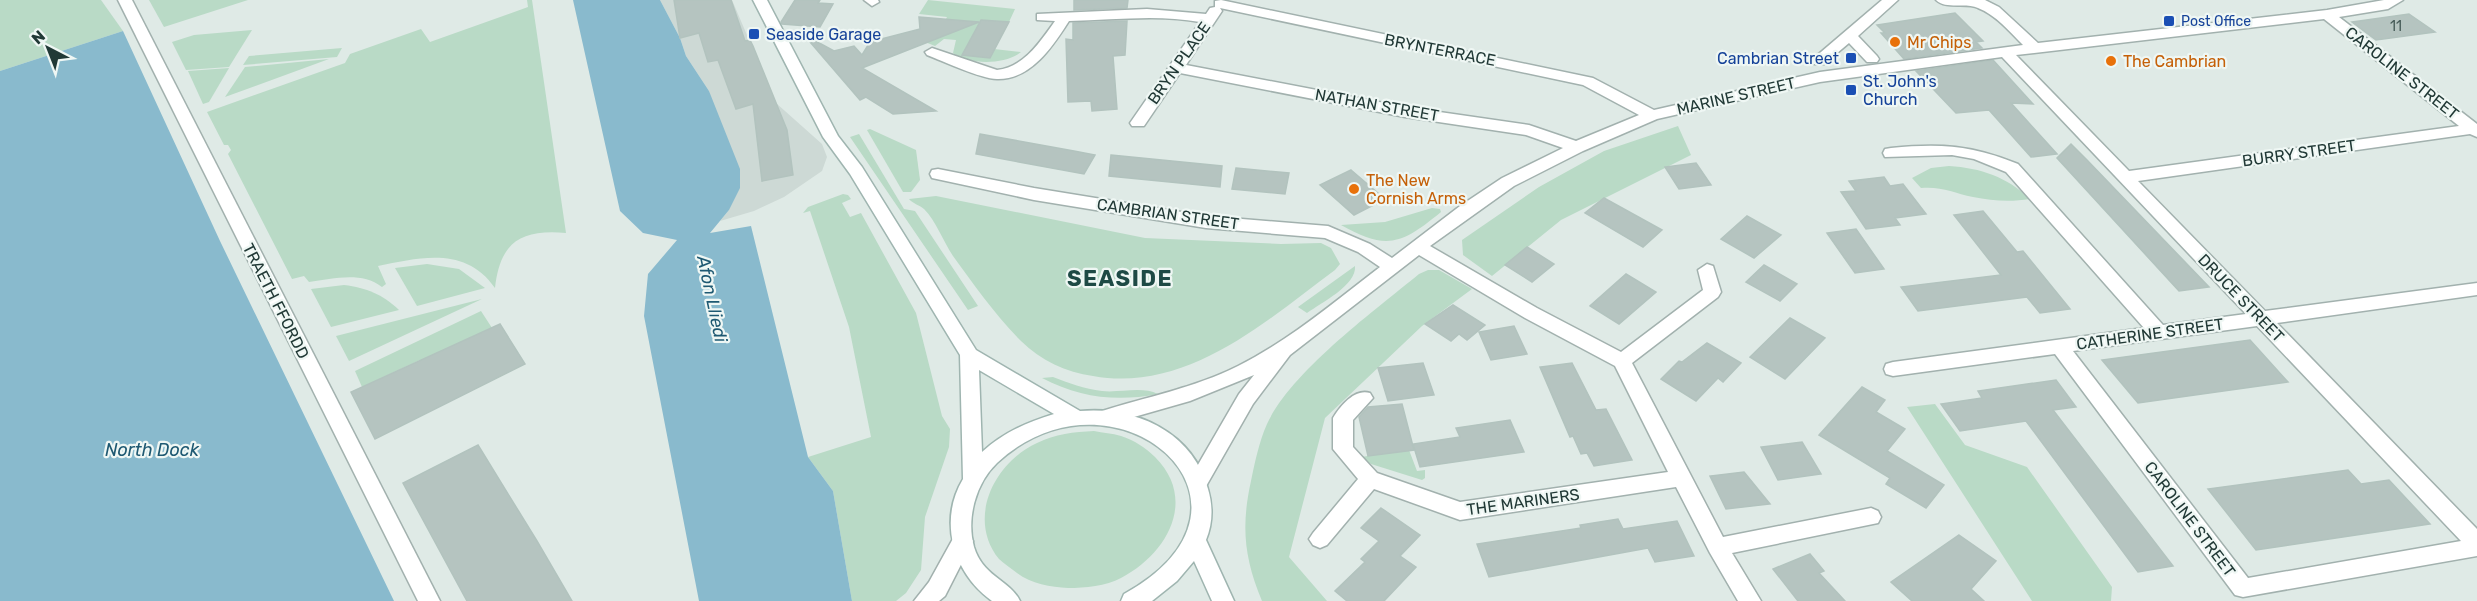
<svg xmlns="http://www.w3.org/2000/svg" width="2477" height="601" viewBox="0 0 2477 601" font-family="Rubik,sans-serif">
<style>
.built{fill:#cdd9d5}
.green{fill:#b9dac6}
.water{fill:#89bacd}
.building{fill:#b5c4c0;stroke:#b2c3be;stroke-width:1.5}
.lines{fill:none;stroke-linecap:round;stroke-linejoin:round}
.minor-casing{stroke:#a2b1ae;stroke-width:3}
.secondary-casing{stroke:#9fb5b0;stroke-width:3}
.minor{fill:#fff;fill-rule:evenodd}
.secondary{fill:#fff;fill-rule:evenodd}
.transit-dot{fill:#1a4fb4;stroke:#eff7f4;stroke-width:2}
.food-dot{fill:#e8710a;stroke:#eff7f4;stroke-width:2}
.labels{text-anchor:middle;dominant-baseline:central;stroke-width:4.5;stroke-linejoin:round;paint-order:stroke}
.far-transit-label{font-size:14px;fill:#164399;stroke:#eff7f4;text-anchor:start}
.number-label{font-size:14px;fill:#465c58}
.transit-label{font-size:16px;fill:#164399;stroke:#eff7f4;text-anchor:start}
.food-label{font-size:16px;fill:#c56008;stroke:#eff7f4;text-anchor:start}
.street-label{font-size:16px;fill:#213936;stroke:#eff7f4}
.water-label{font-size:18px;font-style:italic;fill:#1e5972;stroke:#eff7f4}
.district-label{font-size:22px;font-weight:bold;letter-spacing:1.5px;fill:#1e4a45;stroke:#eff7f4}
</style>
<rect width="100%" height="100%" fill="#dfeae6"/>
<!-- built -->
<path class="built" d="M660 0H732L776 103 822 144 827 157 822 171 784 197 754 211 720 221 729 210 709 91 686 56 680 38Z"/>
<!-- green -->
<g class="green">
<path d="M0 0H101L123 31 0 71Z"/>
<path d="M149 0H248L164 27Z"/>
<path d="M527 0H532L566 233C521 229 500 242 495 288 466 246 421 257 378 266L386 284 382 287C361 271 333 279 309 282L304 276 292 279 228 154 231 150 228 145H224L207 112 345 63 350 54 421 29 430 42 528 7Z"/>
<path d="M928 0 1015 9 1009 22 981 20 962 55 990 58 994 49 1021 52C1006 65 968 65 953 53L956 40 944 39 935 46 915 38 938 34 947 17 919 14Z"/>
<path d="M252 30 229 67 186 70 172 42 194 35Z"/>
<path d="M342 48 337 57 243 65 249 56Z"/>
<path d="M329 59 225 97 245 67Z"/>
<path d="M229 68 209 102 203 104 188 71Z"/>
<path d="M1678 126 1691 155 1561 220 1492 276 1463 255 1462 240 1539 187 1604 151Z"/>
<path d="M870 129 916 150 920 180 911 192H903L867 130Z"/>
<path d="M859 134 904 209 915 211 978 306 968 310 850 137Z"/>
<path d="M1949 166C1981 168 2007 177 2030 199 2011 202 1992 201 1973 197 1954 193 1941 186 1921 188L1912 178 1931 168Z"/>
<path d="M843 194 848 195 851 199 842 203 850 217 861 213 916 313 942 416 950 429 949 447 925 517 921 570 906 593 896 601H852L833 491 808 457 871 437 849 327 810 211 803 213 808 207Z"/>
<path d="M936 196 1145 238 1281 244 1321 243 1331 248 1340 264 1335 270C1266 321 1187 393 1093 376 1066 372 1041 361 1021 341 996 316 974 285 953 256 943 241 936 221 924 209 920 205 913 204 909 199Z"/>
<path d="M1432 208 1440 209 1441 212C1402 244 1387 251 1341 225L1385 222Z"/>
<path d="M427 264 459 269 485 288 417 306 395 268Z"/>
<path d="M1355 266C1357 285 1321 303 1307 313L1298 307Z"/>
<path d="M1428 270H1439L1472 289 1422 326 1325 418 1289 557 1327 601H1262C1244 558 1241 526 1251 481 1255 462 1259 442 1267 424 1291 372 1374 311 1419 274Z"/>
<path d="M344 285C367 288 382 294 399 310L331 327 311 289Z"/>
<path d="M482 299 349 361 336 336Z"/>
<path d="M481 311 492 328 438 353 424 365 420 360 362 387 355 371Z"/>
<path d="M1053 377C1069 383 1084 389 1102 391 1120 393 1142 386 1158 394 1117 402 1080 398 1042 378Z"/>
<path d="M1935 404 1965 445 2027 467 2112 587 2111 601H2032L1907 407Z"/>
<path d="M1094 431C1103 433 1112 433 1121 436 1134 440 1146 448 1155 457 1198 500 1167 554 1121 578 1106 586 1085 588 1068 588 1051 587 1031 584 1017 573 1011 568 1004 564 999 559 966 518 995 462 1037 443 1055 434 1074 432 1094 431Z"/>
<path d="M1409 450 1417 471 1425 470V478L1422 480 1371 464 1361 457Z"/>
</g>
<!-- water -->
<g class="water">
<path d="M573 0H660L680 38 686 56 709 91 740 169V188L729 210 710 233 751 226 808 457 833 491 852 601H699L644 316 648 274 677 240 643 233 620 211Z"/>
<path d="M123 31 220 241 394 601H0V71Z"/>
</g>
<!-- building -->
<g class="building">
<path d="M674 0H731L745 41 750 40 753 46 787 130 793 175 762 181 753 104 736 109 718 60 708 62 699 33 680 38Z"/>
<path d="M795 0H820L818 3 833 4 820 27 782 24 781 22Z"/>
<path d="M1074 0H1128L1127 8 1074 10Z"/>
<path d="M1955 13 1983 41 1976 42 1982 48 1904 59 1881 33H1885L1877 25Z"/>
<path d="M2409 14 2435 32 2376 40 2352 22Z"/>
<path d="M919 17 979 22 862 68 936 111 893 114 866 97 860 100 810 42 812 39 834 51 854 46 862 55 870 42 920 29Z"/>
<path d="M981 20 1009 22 990 58 962 55Z"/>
<path d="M1127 21 1125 55 1113 56 1117 109 1092 111 1091 101 1068 102 1066 39 1073 40V23Z"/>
<path d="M1993 60 2033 104 2011 103 2057 154 2031 157 1989 110 1956 113 1916 71Z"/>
<path d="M980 134 1074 151 1095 155 1084 174 976 154Z"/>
<path d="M2071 144 2087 160 2209 287 2179 291 2057 158Z"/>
<path d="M1111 155 1222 166 1220 187 1109 176Z"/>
<path d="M1696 163 1711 185 1679 189 1665 167Z"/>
<path d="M1236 168 1289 173 1285 194 1232 189Z"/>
<path d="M1351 170 1385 199 1354 215 1320 185Z"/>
<path d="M1884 177 1890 186 1903 184 1926 214 1895 218 1900 225 1866 229 1841 192 1856 191 1849 181Z"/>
<path d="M1604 198 1662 230 1643 247 1585 213Z"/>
<path d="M1983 211 2017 252 2023 251 2070 309 2040 313 2027 297 1918 311 1901 287 2001 275 1954 215Z"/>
<path d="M1747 216 1781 235 1754 258 1721 239Z"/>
<path d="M1856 229 1884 269 1855 273 1827 233Z"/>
<path d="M1527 247 1554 264 1532 282 1505 265Z"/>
<path d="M1764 265 1797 284 1780 301 1746 282Z"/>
<path d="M1626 274 1656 292 1619 324 1590 306Z"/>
<path d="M1453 305 1485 325 1467 340 1459 334 1451 341 1425 324Z"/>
<path d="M1790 318 1825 338 1785 379 1750 357Z"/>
<path d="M500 324 525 364 375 439 351 392Z"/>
<path d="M1514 326 1527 354 1491 360 1479 332Z"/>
<path d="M2250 340 2288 382 2138 403 2102 360Z"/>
<path d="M1707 343 1741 363 1723 382 1718 378 1696 401 1661 379 1679 361 1682 362Z"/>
<path d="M1423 363 1434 395 1388 401 1378 368Z"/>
<path d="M1572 363 1596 410 1606 409 1632 460 1594 466 1587 453 1581 454 1573 436 1570 437 1540 367Z"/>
<path d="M2056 380 2076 407 2053 410 2173 566 2138 572 2026 421 1960 431 1941 404 1982 398 1978 391Z"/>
<path d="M1862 387 1885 400 1876 412 1905 429 1887 451 1944 485 1926 508 1886 484 1890 478 1819 435Z"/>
<path d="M1402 404 1414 450 1368 456 1359 417 1368 407Z"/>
<path d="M1510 420 1524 452 1420 467 1413 444 1460 437 1456 428Z"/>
<path d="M1802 442 1821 474 1778 480 1761 447Z"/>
<path d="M478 445 537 541 572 601H467L403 483Z"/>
<path d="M2348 470 2361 484 2389 480 2430 524 2256 550 2208 489Z"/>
<path d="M1744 472 1770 504 1726 509 1710 476Z"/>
<path d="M1381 508 1420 535 1400 556 1416 567 1384 601H1347L1335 591 1365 562 1361 559 1379 541 1361 528Z"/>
<path d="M1618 519 1623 529 1677 521 1694 556 1655 562 1648 548 1489 577 1477 544 1581 528 1580 525Z"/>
<path d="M1959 535 1996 561 1971 589 1984 601H1912L1891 582Z"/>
<path d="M1810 554 1824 571 1819 573 1845 601H1798L1773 569Z"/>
</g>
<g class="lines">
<defs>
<g id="minor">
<path d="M118 0H132L440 601H418Z"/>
<path d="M864 0H878L879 2 872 6Z"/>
<path d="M1221 0 1593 78 1654 110 1820 72 2023 45C2010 32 1996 15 1978 8 1966 2 1946 10 1936 0H1985L1999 7 2038 43 2327 10 2384 0H2403L2388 9 2339 17 2477 124V137L2470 134 2138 181 2265 311 2477 283V295L2277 323 2477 529V556L2243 597 2235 595 2055 354 1893 376 1886 374 1884 369 1886 364 1893 362 2144 328 2006 172 1974 159 1952 155 1885 157 1883 153 1885 149 1891 148C1940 143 1972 145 2018 164L2163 325 2246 314 2002 57 1820 82 1657 119 1583 151 1514 186 1430 246 1537 308 1621 352 1703 290 1698 270 1707 264 1713 266 1721 292 1718 297 1632 363 1723 537 1871 508 1878 511 1881 517 1878 523 1732 553 1761 601H1738L1710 553 1676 487 1460 520 1374 489 1327 545 1320 548 1313 545 1309 539 1313 533 1358 479 1333 449V418C1340 406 1355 388 1370 393L1373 398 1353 420V447L1377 473 1460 502 1668 472 1615 366 1525 318 1419 255 1290 355 1253 404 1205 488 1198 490 1191 488 1188 482 1239 394 1254 375 1190 401 1106 425 1099 422 1096 417 1099 412C1146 397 1194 388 1238 366 1290 340 1334 302 1380 267L1358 252 1325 238 1206 228 1034 200 932 178 930 174 932 170 938 169 1034 188 1206 216 1328 226 1370 244 1392 258 1460 206 1502 178 1563 148 1526 135 1405 117 1180 73 1144 126H1132L1130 123 1200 22C1157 14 1113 20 1069 21 1053 46 1031 80 997 79 981 79 943 61 927 55L925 52 932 48 997 70C1024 67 1040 42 1055 21L1037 20V14L1147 9 1206 14 1210 8 1215 7V1ZM1220 8 1583 85 1639 115 1576 141 1529 125 1405 107 1186 65 1222 11ZM2324 19 2459 126 2129 171 2016 55ZM2257 326 2461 541 2248 578 2073 351Z"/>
<path d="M1882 0H1898L1858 36 1877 56 1879 59 1877 62H1867L1849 43 1824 64H1814L1812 61 1814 58Z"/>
<path d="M962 532 969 535 973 541 945 596 939 601H914L929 582 955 535Z"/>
</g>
<path id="secondary" d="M753 0H767L838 136 862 167 976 350 1080 411C1136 406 1193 432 1208 489 1213 506 1213 523 1206 540L1234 601H1212L1194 561 1177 581 1152 601H1121L1124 594C1289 503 1114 354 997 463 976 483 966 518 974 547 983 577 1010 580 1020 601H992C953 573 938 521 963 479L960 355 850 174 823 137ZM979 370 1054 414C1026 423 1004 432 982 452Z"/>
</defs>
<!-- minor casing -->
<use href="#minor" class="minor-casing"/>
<!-- secondary casing -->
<use href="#secondary" class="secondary-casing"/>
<!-- minor -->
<use href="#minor" class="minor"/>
<!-- secondary -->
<use href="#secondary" class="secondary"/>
</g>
<!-- markers -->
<g class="transit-dot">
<rect x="2163" y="15" width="12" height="12" rx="3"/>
<rect x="748" y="28" width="12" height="12" rx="3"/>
<rect x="1845" y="52" width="12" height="12" rx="3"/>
<rect x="1845" y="84" width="12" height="12" rx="3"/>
</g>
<g class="food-dot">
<circle cx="1895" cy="42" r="6"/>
<circle cx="2111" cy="61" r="6"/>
<circle cx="1354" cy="189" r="6"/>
</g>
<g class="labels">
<!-- far-transit labels -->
<g class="far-transit-label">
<text x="2181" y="21">Post Office</text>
</g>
<!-- number labels -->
<g class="number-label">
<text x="2396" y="26">11</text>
</g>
<!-- transit labels -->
<g class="transit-label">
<text x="766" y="34">Seaside Garage</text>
<text x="1839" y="58" text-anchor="end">Cambrian Street</text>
<text x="1863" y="81">St. John's<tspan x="1863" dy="18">Church</tspan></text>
</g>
<!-- food labels -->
<g class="food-label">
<text x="1907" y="42">Mr Chips</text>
<text x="2123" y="61">The Cambrian</text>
<text x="1366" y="180">The New<tspan x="1366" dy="18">Cornish Arms</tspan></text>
</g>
<!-- street labels -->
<g class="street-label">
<text transform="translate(1440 50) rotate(11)">BRYNTERRACE</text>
<text transform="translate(1179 63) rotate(-55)">BRYN PLACE</text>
<text transform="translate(2402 73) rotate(38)">CAROLINE STREET</text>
<text transform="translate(1736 96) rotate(-13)">MARINE STREET</text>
<text transform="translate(1377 105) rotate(10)">NATHAN STREET</text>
<text transform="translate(2299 153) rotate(-8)">BURRY STREET</text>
<text transform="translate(1168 214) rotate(8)">CAMBRIAN STREET</text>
<text transform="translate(2241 298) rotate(46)">DRUCE STREET</text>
<text transform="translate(276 301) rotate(63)">TRAETH FFORDD</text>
<text transform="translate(2150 334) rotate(-8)">CATHERINE STREET</text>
<text transform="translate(1523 502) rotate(-8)">THE MARINERS</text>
<text transform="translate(2190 519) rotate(53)">CAROLINE STREET</text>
</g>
<!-- water labels -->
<g class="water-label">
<text transform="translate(712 299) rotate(78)">Afon Lliedi</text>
<text x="152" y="450">North Dock</text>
</g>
<!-- district labels -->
<g class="district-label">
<text x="1120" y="278">SEASIDE</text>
</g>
</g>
<!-- north arrow -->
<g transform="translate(48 48) rotate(318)" stroke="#eff7f4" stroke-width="4.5" paint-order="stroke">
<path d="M0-4.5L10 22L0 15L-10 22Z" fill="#213936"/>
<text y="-9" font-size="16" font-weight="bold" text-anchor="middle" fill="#213936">N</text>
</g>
</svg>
